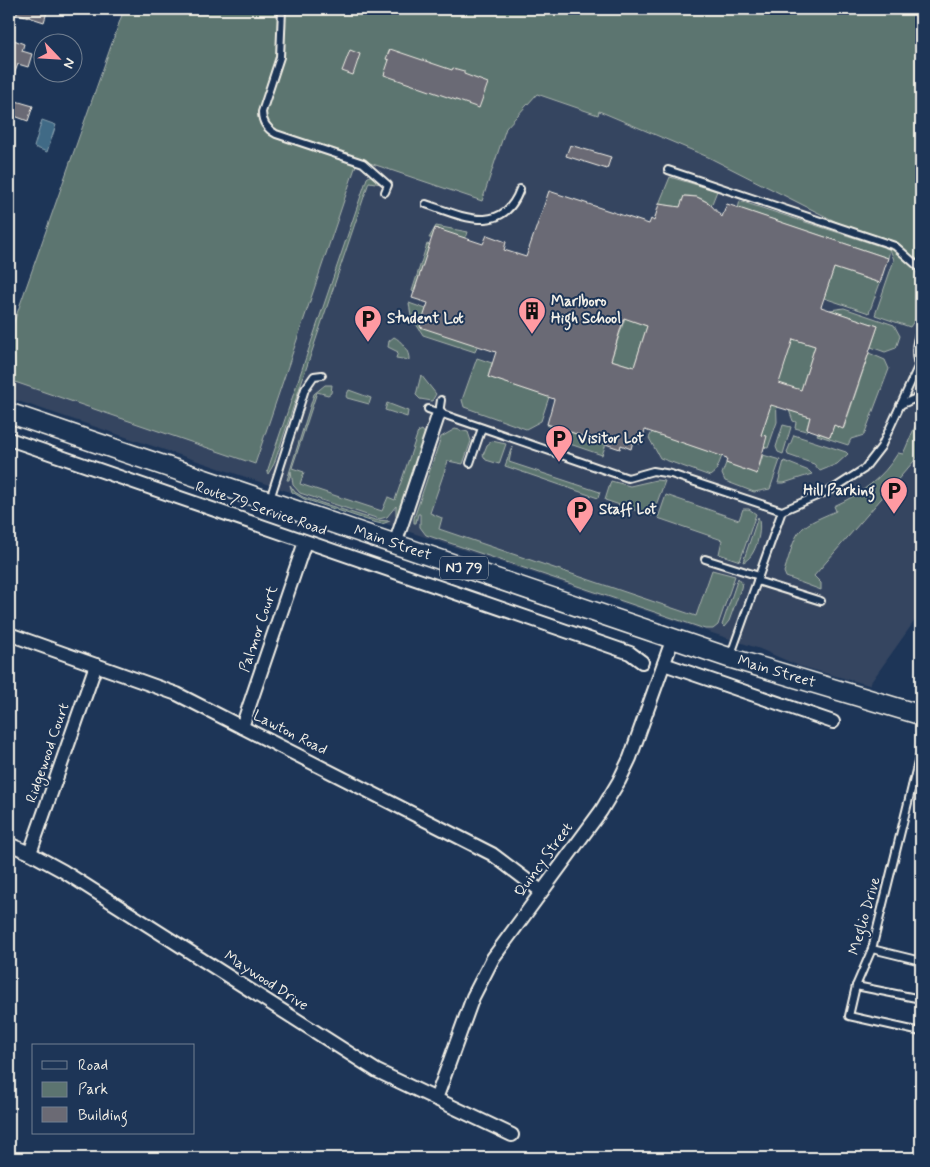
<svg xmlns="http://www.w3.org/2000/svg" width="930" height="1167" viewBox="0 0 930 1167" font-family="Mynerve,sans-serif">
<style>
.built{fill:#344560}
.green{fill:#5c7470;stroke:#a8b2ac}
.water{fill:#406a86;stroke:#88a0ad}
.building{fill:#6b6a74;stroke:#f4f1e8;fill-rule:evenodd}
.lines{fill:none;stroke-linecap:round;stroke-linejoin:round}
.service-casing{stroke:#f4f1e8;stroke-width:10}
.minor-casing{stroke:#f4f1e8;stroke-width:16}
.primary-casing{stroke:#f4f1e8;stroke-width:22}
.service{stroke:#1d3557;stroke-width:6}
.minor{stroke:#1d3557;stroke-width:12}
.primary{stroke:#1d3557;stroke-width:19}
.labels{text-anchor:middle;dominant-baseline:central;stroke-width:4;stroke-linejoin:round;paint-order:stroke}
.shield{fill:#1d3557;stroke:#b4b9bc;stroke-width:1}
.shield-label{font-size:14px;font-weight:bold;fill:#f4f1e8}
.poi-label{font-size:15px;font-weight:bold;fill:#f4f1e8;stroke:#1d3557;text-anchor:start}
.street-label{font-size:15px;fill:#f4f1e8;stroke:#1d3557}
</style>
<rect width="100%" height="100%" fill="#1d3557"/>
<filter id="ink" filterUnits="userSpaceOnUse"><feTurbulence type="fractalNoise" baseFrequency=".02" numOctaves="2"/><feDisplacementMap in="SourceGraphic" scale="10" xChannelSelector="R" yChannelSelector="G"/><feConvolveMatrix kernelMatrix="1 2 1 2 8 2 1 2 1" color-interpolation-filters="sRGB"/></filter>
<g filter="url(#ink)">
<!-- built -->
<path class="built" d="M921 9V612L869 685 799 666 760 649 9 398V377L99 109Z"/>
<!-- green -->
<g class="green">
<path d="M124 9H921V269L913 267 921 272V311L910 327 875 315 894 260 890 249 708 157 599 111 598 115 537 94 506 128 482 201 358 159 255 464 9 380V336Z"/>
<path d="M371 175 382 184 369 182 274 464 268 474 267 472 367 178Z"/>
<path d="M670 177 717 191 711 206C703 197 695 196 684 196L680 207 659 204Z"/>
<path d="M740 201 886 248 890 250 888 258 738 208Z"/>
<path d="M436 226 468 232 466 238H429Z"/>
<path d="M427 244 430 245 414 292 412 291Z"/>
<path d="M834 268 880 283 869 313 824 298Z"/>
<path d="M409 303 426 309 477 346 475 352 423 335 411 316Z"/>
<path d="M844 308 894 325 900 336 896 348 885 352 871 347 878 326 830 310Z"/>
<path d="M625 318 647 326 634 367 611 360Z"/>
<path d="M394 337C401 340 410 352 409 360L396 358 398 352 388 347 389 341Z"/>
<path d="M793 339 815 346 801 390 778 384Z"/>
<path d="M869 353 885 360 889 369 864 435 851 439 848 445 817 435 818 433 830 437 834 425 844 428Z"/>
<path d="M477 358 492 363 488 377 549 397 541 421 526 429 464 407 462 400Z"/>
<path d="M421 375 436 394 432 401 420 399 416 395Z"/>
<path d="M325 385H332L331 393 328 395 317 392 292 468 304 472 300 484 382 511 388 497 395 500 418 432 422 430 425 434 401 508 396 516V506L387 517 379 519 300 493 293 485 291 471 289 480H287L314 394Z"/>
<path d="M349 390 371 398 369 404 347 398 346 396Z"/>
<path d="M776 390 777 422 768 448 763 447 766 437 761 435Z"/>
<path d="M387 403 408 411 407 417 385 410Z"/>
<path d="M789 410 810 417 806 431 795 428 796 422 793 421Z"/>
<path d="M921 421V453L814 576 821 583V590L786 577 784 572C798 529 793 529 836 511L834 506C861 494 883 478 898 453L903 454 917 422Z"/>
<path d="M547 424 606 444 602 455 555 439Z"/>
<path d="M783 425 791 427 783 454 778 452 776 447Z"/>
<path d="M455 429 468 432 471 441 463 464 448 461 430 513 442 518 439 529 696 616 712 570 735 576 718 625 713 629H705L426 535 420 527V514H418L416 523H414V518L441 437Z"/>
<path d="M652 432 722 456 716 471 710 476 660 458 649 438Z"/>
<path d="M794 435 846 452 848 454 837 464 820 471 814 464 788 455 787 452Z"/>
<path d="M492 441 506 444 499 464 486 460 483 455 487 445Z"/>
<path d="M512 447 509 462 600 492 598 498 505 466Z"/>
<path d="M763 455 780 460 770 489 754 492 725 481 722 474 726 463 757 474Z"/>
<path d="M784 461 809 471 812 474 784 483H778Z"/>
<path d="M656 480 665 481 652 516 605 500 611 481 630 486Z"/>
<path d="M290 485 295 492 303 497 375 520 390 521 382 524 373 522 304 499 292 492Z"/>
<path d="M666 495 739 520 743 509H749L756 514 740 561 719 554 722 540 658 518Z"/>
<path d="M758 517C763 528 756 558 743 562Z"/>
<path d="M738 578 742 583 741 588 729 621 724 627 722 625Z"/>
</g>
<!-- water -->
<path class="water" d="M42 120 56 125 47 152 34 147Z"/>
<!-- building -->
<g class="building">
<path d="M10 9H48L44 22 10 11Z"/>
<path d="M9 38 24 44 22 51 32 54 28 67 18 64 10 85Z"/>
<path d="M390 49 452 70 453 68 464 71V74L488 83 479 108 384 75 389 60 386 59Z"/>
<path d="M350 50 360 54 353 75 342 71Z"/>
<path d="M9 99 33 106 28 121 9 114Z"/>
<path d="M570 145 611 157 607 169 566 156Z"/>
<path d="M549 191 649 224 651 219 654 221 659 204 680 207 684 196 697 197 709 203 722 217 727 204 888 258 880 283 834 268 821 307 878 326 843 429 834 425 830 437 813 431 807 429 810 417 771 405 761 435 767 436 757 474 726 463 727 458 645 430 641 444 633 441 631 449 621 445 620 449 547 424 554 399 488 377 496 352 420 327 428 303 412 298 435 228 483 244 487 235 506 242 504 250 526 257ZM624 318 647 326 634 367 611 360ZM793 339 815 346 801 390 779 383Z"/>
</g>
<g class="lines">
<defs>
<g id="service">
<path d="M282 9 280 57 262 112C262 122 267 129 276 134L363 163 388 185 385 192"/>
<path d="M668 170 895 246 921 269"/>
<path d="M426 204C461 216 503 237 520 189"/>
<path d="M921 329C915 343 914 358 921 372"/>
<path d="M900 405 921 396"/>
<path d="M428 409 628 478 653 471 671 474 782 511 833 489 864 469 881 447 918 367"/>
<path d="M439 413 441 400"/>
<path d="M470 463 482 428"/>
<path d="M270 499 305 389 314 376 322 375"/>
<path d="M705 559 759 576"/>
<path d="M757 581 821 601"/>
<path d="M730 657 782 511"/>
<path d="M921 750 872 949 856 986 849 1016 921 1032"/>
<path d="M912 787 921 790"/>
<path d="M872 949 921 961"/>
<path d="M856 986 921 999"/>
</g>
<g id="minor">
<path d="M9 439 630 653 642 662"/>
<path d="M395 544 439 413"/>
<path d="M9 634 177 694 492 854 541 891"/>
<path d="M664 664 833 722"/>
<path d="M242 727 305 542"/>
<path d="M9 844 30 853 63 871 377 1071 512 1135"/>
<path d="M30 853 96 665"/>
<path d="M436 1099 473 997 493 958 601 811 619 781 630 758 673 638"/>
</g>
<g id="primary">
<path id="s1" d="M9 413 730 658 921 715"/>
</g>
</defs>
<!-- service casing -->
<use href="#service" class="service-casing"/>
<!-- minor casing -->
<use href="#minor" class="minor-casing"/>
<!-- primary casing -->
<use href="#primary" class="primary-casing"/>
<!-- service -->
<use href="#service" class="service"/>
<!-- minor -->
<use href="#minor" class="minor"/>
<!-- primary -->
<use href="#primary" class="primary"/>
</g>
</g>
<!-- icons -->
<defs>
<symbol id="building-pin" viewBox="-11 -11 22 30"><path d="M0 17L-7.5 6A9.5 9.5 0 1 1 7.5 6Z" fill="#ff9aa2" stroke="#1d3557"/><path d="M-4-6H4V6H1V3H-1V6H-4ZM-2.5-4.3h1.7v1.8h-1.7ZM.8-4.3h1.7v1.8H.8ZM-2.5-1h1.7V.8h-1.7ZM.8-1h1.7V.8H.8Z" fill="#111"/></symbol>
<symbol id="parking-pin" viewBox="-11 -11 22 30"><path d="M0 17L-7.5 6A9.5 9.5 0 1 1 7.5 6Z" fill="#ff9aa2" stroke="#1d3557"/><path d="M-3.5-5.5H1a3.5 3.5 0 0 1 0 7H-1V5.5H-3.5ZM-1-3.4V-.6H.8a1.4 1.4 0 0 0 0-2.8Z" fill="#111"/></symbol>
</defs>
<g fill-rule="evenodd">
<use href="#building-pin" x="516" y="295" width="32" height="43"/>
<use href="#parking-pin" x="352" y="303" width="32" height="43"/>
<use href="#parking-pin" x="543" y="423" width="32" height="43"/>
<use href="#parking-pin" x="878" y="475" width="32" height="43"/>
<use href="#parking-pin" x="564" y="494" width="32" height="43"/>
</g>
<g class="labels">
<!-- shield labels -->
<rect class="shield" x="440" y="556.5" width="48" height="23" rx="4"/>
<g class="shield-label">
<text x="464" y="568">NJ 79</text>
</g>
<!-- poi labels -->
<g class="poi-label">
<text x="551" y="302">Marlboro<tspan x="551" dy="17">High School</tspan></text>
<text x="387" y="319">Student Lot</text>
<text x="578" y="439">Visitor Lot</text>
<text x="875" y="491" text-anchor="end">Hill Parking</text>
<text x="599" y="510">Staff Lot</text>
</g>
<!-- street labels -->
<g class="street-label">
<text transform="translate(261 509) rotate(19)">Route 79 Service Road</text>
<text stroke="none"><textPath href="#s1" startOffset="405">Main Street</textPath></text>
<text transform="translate(259 629) rotate(-71)">Palmor Court</text>
<text stroke="none"><textPath href="#s1" startOffset="810">Main Street</textPath></text>
<text transform="translate(290 733) rotate(27)">Lawton Road</text>
<text transform="translate(48 753) rotate(-71)">Ridgewood Court</text>
<text transform="translate(544 860) rotate(-54)">Quincy Street</text>
<text transform="translate(865 916) rotate(-74)">Meglio Drive</text>
<text transform="translate(266 981) rotate(33)">Maywood Drive</text>
</g>
</g>
<!-- margin -->
<rect width="930" height="1167" fill="none" stroke="#1d3557" stroke-width="30"/>
<rect x="15" y="15" width="900" height="1137" fill="none" stroke="#f4f1e8" stroke-width="2" filter="url(#ink)"/>
<!-- legend -->
<rect x="32" y="1044" width="162" height="90" fill="#1d3557" stroke="#738091"/>
<rect x="42" y="1061" width="25" height="8" fill="#1d3557" stroke="#738091"/>
<text x="78" y="1070" font-size="15" fill="#f4f1e8">Road</text>
<rect x="42" y="1082" width="25" height="15" fill="#5c7470" stroke="#738091"/>
<text x="78" y="1094" font-size="15" fill="#f4f1e8">Park</text>
<rect x="42" y="1107" width="25" height="15" fill="#6b6a74" stroke="#738091"/>
<text x="78" y="1120" font-size="15" fill="#f4f1e8">Building</text>
<!-- north arrow -->
<g transform="translate(58 58) rotate(115)"><circle r="24" fill="#1d3557" stroke="#738091"/>
<path d="M0-4L9 19L0 12L-9 19Z" fill="#ff9aa2"/>
<text y="-8" font-size="14" font-weight="bold" text-anchor="middle" fill="#f4f1e8">N</text>
</g>
</svg>
